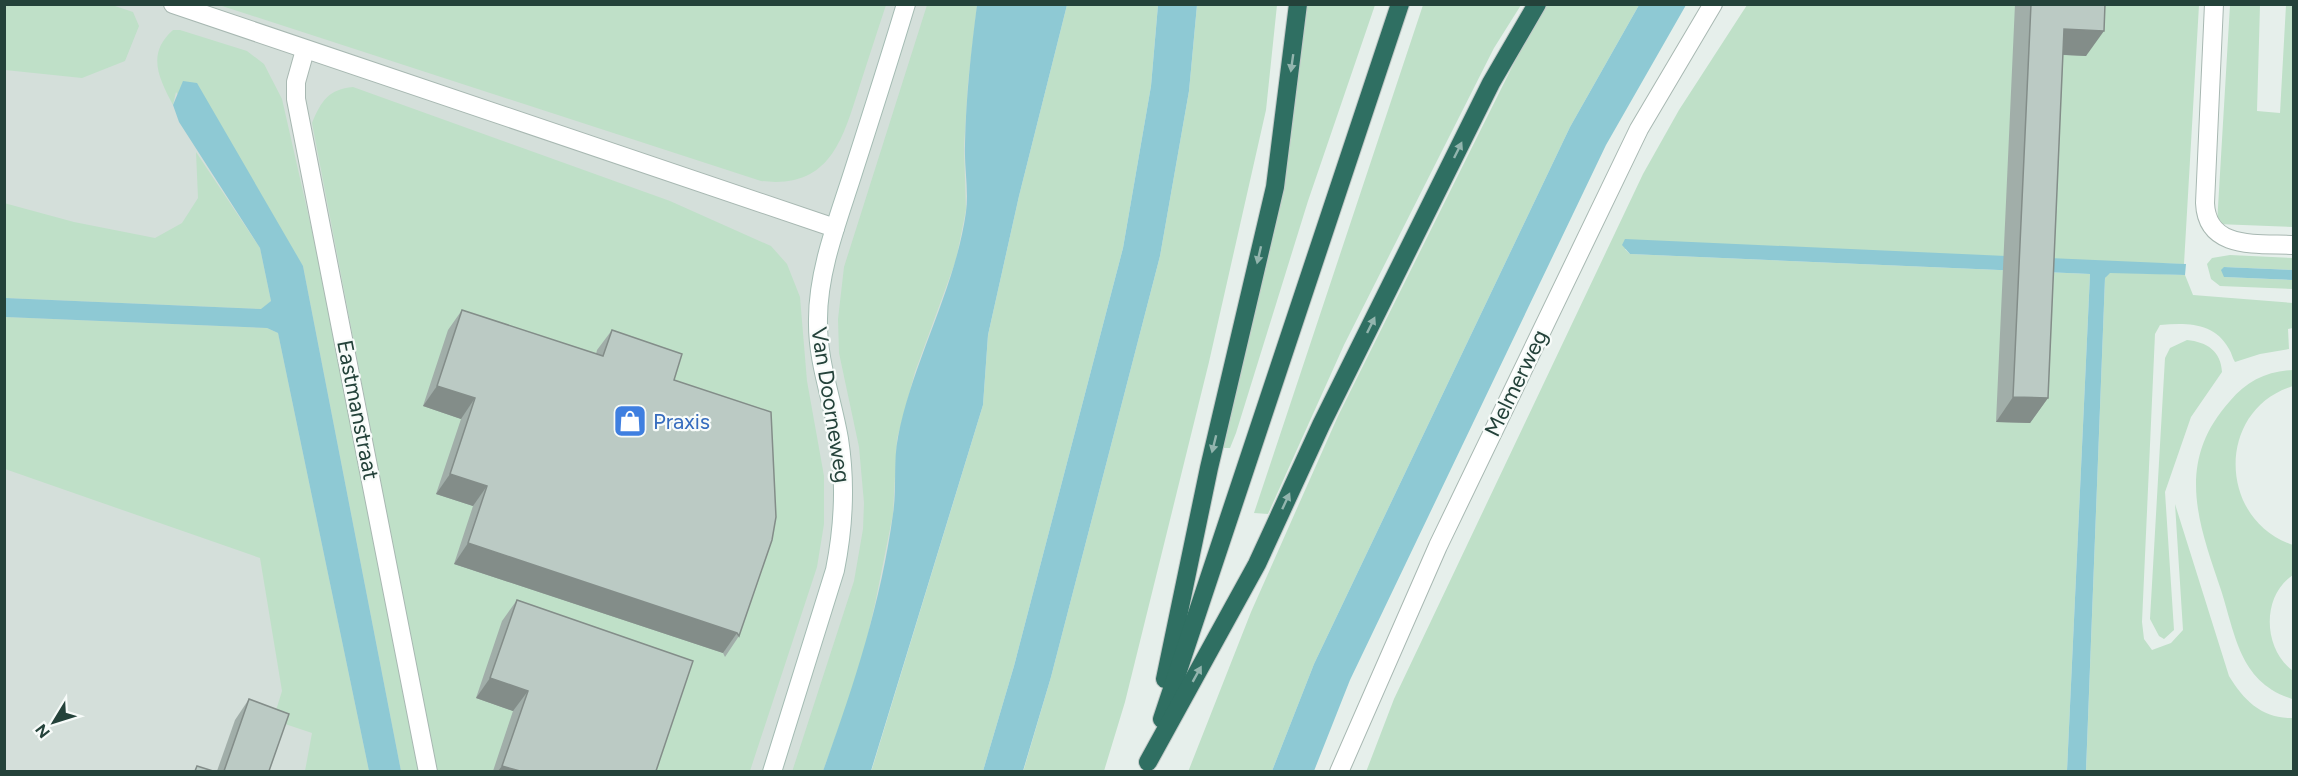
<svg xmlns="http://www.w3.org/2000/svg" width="2298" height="776" viewBox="0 0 2298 776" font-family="Figtree,sans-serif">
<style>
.built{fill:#d4dfda}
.green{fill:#bfe0c8}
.water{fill:#8ec9d4}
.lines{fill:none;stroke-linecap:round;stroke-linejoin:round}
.lane-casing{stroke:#a8b8b2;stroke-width:20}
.street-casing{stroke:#a8b8b2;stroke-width:20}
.secondary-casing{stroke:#a4bbb3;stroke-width:20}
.highway-casing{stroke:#c2cac8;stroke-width:20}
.lane{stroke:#fff;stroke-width:18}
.street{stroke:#fff;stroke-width:18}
.secondary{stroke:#fff;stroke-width:18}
.highway{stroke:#2f6f62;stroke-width:18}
.wall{fill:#a1aea9}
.shaded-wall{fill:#838d89}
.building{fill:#bbcac4;stroke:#838d89;stroke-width:1.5}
.oneway{fill:#93b5ae}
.labels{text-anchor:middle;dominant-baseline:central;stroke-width:4.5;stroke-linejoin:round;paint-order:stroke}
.street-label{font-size:22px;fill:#24423a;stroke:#f7fbf9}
.shop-label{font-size:22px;fill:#366cbe;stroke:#f7fbf9;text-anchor:start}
</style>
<rect width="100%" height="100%" fill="#e6efeb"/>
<!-- built -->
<path class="built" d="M5 5H1036L850 771 5 772Z"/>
<!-- green -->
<g class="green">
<path d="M5 4 112 5 133 12 139 26 125 61 82 78 5 70Z"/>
<path d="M219 5V4L886 5C877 32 868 60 859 88 842 142 829 189 761 181Z"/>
<path d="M927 5H977L968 83 964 147 966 210 956 260 915 372 897 439 893 514 875 604 860 668 823 771 792 772 854 581 863 529 864 503 859 447 839 353 838 319 844 267Z"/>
<path d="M1067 5H1158L1151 86 1123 248 1014 666 983 771 871 772 983 405 988 335 1019 196Z"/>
<path d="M1197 5H1277L1266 110 1209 362 1125 702 1104 771 1023 772 1051 677 1160 256 1189 91Z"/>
<path d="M1303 5H1375L1308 201 1236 433 1230 448H1223Z"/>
<path d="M1423 5H1521L1494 48 1344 345 1268 514 1254 513Z"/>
<path d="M1547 5H1639L1570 127 1314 664 1272 771 1188 772 1251 612 1338 416 1521 49Z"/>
<path d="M1747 5H2199L2184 264 1625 249 1630 254 2090 274 2067 771 1366 772 1394 699 1643 174 1679 110Z"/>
<path d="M2230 5H2260L2257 111 2280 113 2286 5H2293V227L2217 224Z"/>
<path d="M173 30H180L247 51 264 64 282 99 332 319 419 771H401L303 266 176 92 173 105C159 78 146 54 173 30Z"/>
<path d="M353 87 670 201 771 246 787 264 800 297 807 381 824 476V524L817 567 750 771H436L312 123C321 101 329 89 353 87Z"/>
<path d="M196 152 260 248 271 301 262 309 5 298 4 203 74 222 155 238 182 223 198 198Z"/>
<path d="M2230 255 2293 258V270L2224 267V277L2293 280V289L2220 286 2211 279 2207 264 2212 258Z"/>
<path d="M2109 272 2185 275 2193 295 2293 303V328L2288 329 2289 349 2260 354 2235 362C2232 358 2232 353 2229 349 2214 322 2187 323 2160 325L2155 334 2142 622 2144 639 2152 650 2171 643 2183 630 2175 504 2229 676C2244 701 2263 719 2293 718V771L2086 772 2105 278Z"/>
<path d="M5 317 267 328 278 333 369 771H305L312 733 273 720 282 691 260 558 5 469Z"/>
<path d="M2187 340C2207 342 2221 351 2222 372L2191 417 2165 492 2174 630 2164 639 2159 636 2150 619 2165 358 2170 348Z"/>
<path d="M2293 370V386C2216 409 2217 520 2293 545V575C2261 596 2263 649 2293 671L2292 699C2240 682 2236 637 2221 590 2198 522 2175 462 2230 401 2247 381 2267 371 2293 370Z"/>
</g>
<!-- water -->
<g class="water">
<path d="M977 5H1067L1019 196 988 335 983 405 871 771H823C853 688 881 603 893 514 897 489 893 462 898 437 913 360 955 290 966 212 969 190 964 167 965 144 966 97 971 51 977 5Z"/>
<path d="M1158 5H1197L1189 91 1160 256 1051 677 1023 771H983L1014 666 1123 248 1151 86Z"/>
<path d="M1639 5H1686L1606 145 1350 680 1314 771H1272L1314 664 1570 127Z"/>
<path d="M183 81 197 83 303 266 401 771H369L278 333 267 328 5 317V298L261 309 271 301 260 248 179 122 173 105Z"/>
<path d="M1625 239 2186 264 2185 275 2110 273 2105 278 2086 771H2067L2090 274 1630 254 1622 245Z"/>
<path d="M2224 267 2293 270V280L2224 277 2221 270Z"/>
</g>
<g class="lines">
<defs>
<path id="lane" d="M2214 4 2205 203C2207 251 2259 243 2294 245"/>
<g id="street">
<path d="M173 4 835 228"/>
<path d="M305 50 296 82V99L428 772"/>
<path d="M1339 772 1438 546 1639 129 1713 4"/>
</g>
<path id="secondary" d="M772 772 835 570C844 525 846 484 839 439 832 398 817 361 818 319 818 273 836 225 850 182 869 123 888 64 906 4"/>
<g id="highway">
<path d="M1165 679 1209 468 1275 187 1298 4"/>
<path d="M1162 719 1400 4"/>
<path d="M1148 762 1257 564 1321 425 1491 83 1537 4"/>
</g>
</defs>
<!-- lane casing -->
<use href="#lane" class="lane-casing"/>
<!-- street casing -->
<use href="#street" class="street-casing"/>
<!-- secondary casing -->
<use href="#secondary" class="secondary-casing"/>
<!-- highway casing -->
<use href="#highway" class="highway-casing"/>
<!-- lane -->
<use href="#lane" class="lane"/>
<!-- street -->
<use href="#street" class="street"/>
<!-- secondary -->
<use href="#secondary" class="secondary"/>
<!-- highway -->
<use href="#highway" class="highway"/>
</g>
<!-- wall -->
<g class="wall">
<path d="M2015 4H2105L2086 56 2063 55 2048 398 2030 423 1996 422Z"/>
<path d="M462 310 596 354 597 350 612 330 674 380 739 636 725 657 723 653 454 564 473 506 436 494 461 419 423 406 448 330Z"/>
<path d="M517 600 656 771H493L513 711 476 698 502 621Z"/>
<path d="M249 699 269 771H217L235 720Z"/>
</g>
<!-- shaded-wall -->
<g class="shaded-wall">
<path d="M2064 29 2104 31 2086 56 2047 54Z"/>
<path d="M437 386 475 398 461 419 423 406Z"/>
<path d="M2013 397 2048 398 2030 423 1996 422Z"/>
<path d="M450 474 487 486 473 506 436 494Z"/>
<path d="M468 543 737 633 723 653 454 564Z"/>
<path d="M490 678 528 691 513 711 476 698Z"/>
<path d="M502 766 520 771H498Z"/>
</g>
<!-- building -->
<g class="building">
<path d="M2031 4H2105L2104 31 2064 29 2048 398 2013 397Z"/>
<path d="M462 310 603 356 612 330 682 354 674 380 771 412 776 517 772 540 739 636 737 633 468 543 487 486 450 474 475 398 437 386Z"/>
<path d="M517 600 693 661 656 771H520L502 766 528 691 490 678Z"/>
<path d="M249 699 289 714 269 771H224Z"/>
<path d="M197 766 213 771H195Z"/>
</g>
<!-- one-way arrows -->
<defs><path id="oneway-solid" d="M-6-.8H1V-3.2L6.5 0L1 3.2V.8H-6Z" transform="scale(1.5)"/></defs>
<g class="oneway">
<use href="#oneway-solid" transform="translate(1292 63) rotate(98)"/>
<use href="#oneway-solid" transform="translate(1458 150) rotate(-64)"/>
<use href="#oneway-solid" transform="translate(1259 255) rotate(103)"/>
<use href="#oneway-solid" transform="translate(1371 325) rotate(-64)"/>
<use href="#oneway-solid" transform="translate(1214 444) rotate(104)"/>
<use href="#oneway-solid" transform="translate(1286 501) rotate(-65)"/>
<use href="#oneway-solid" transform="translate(1197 674) rotate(-61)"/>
</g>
<!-- icons -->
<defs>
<symbol id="shop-square" viewBox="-11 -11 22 22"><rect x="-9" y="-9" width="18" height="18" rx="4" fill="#3f7fe0" stroke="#f7fbf9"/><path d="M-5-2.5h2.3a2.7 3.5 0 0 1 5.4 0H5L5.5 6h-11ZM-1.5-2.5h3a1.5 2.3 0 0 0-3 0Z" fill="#fff"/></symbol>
</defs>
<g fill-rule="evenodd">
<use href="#shop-square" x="611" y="402" width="38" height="38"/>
</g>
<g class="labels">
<!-- street labels -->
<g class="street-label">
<text transform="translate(1516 383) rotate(-64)">Melmerweg</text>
<text transform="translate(831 405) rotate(81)">Van Doorneweg</text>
<text transform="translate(358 410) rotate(79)">Eastmanstraat</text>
</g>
<!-- shop labels -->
<g class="shop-label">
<text x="653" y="421">Praxis</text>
</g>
</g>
<!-- border -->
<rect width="2298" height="776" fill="none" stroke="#24423a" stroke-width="12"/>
<!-- north arrow -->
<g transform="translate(54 722) rotate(232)" stroke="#f7fbf9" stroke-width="4.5" paint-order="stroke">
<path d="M0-4.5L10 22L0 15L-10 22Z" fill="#24423a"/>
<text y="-9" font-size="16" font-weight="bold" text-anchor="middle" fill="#24423a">N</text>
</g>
</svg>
